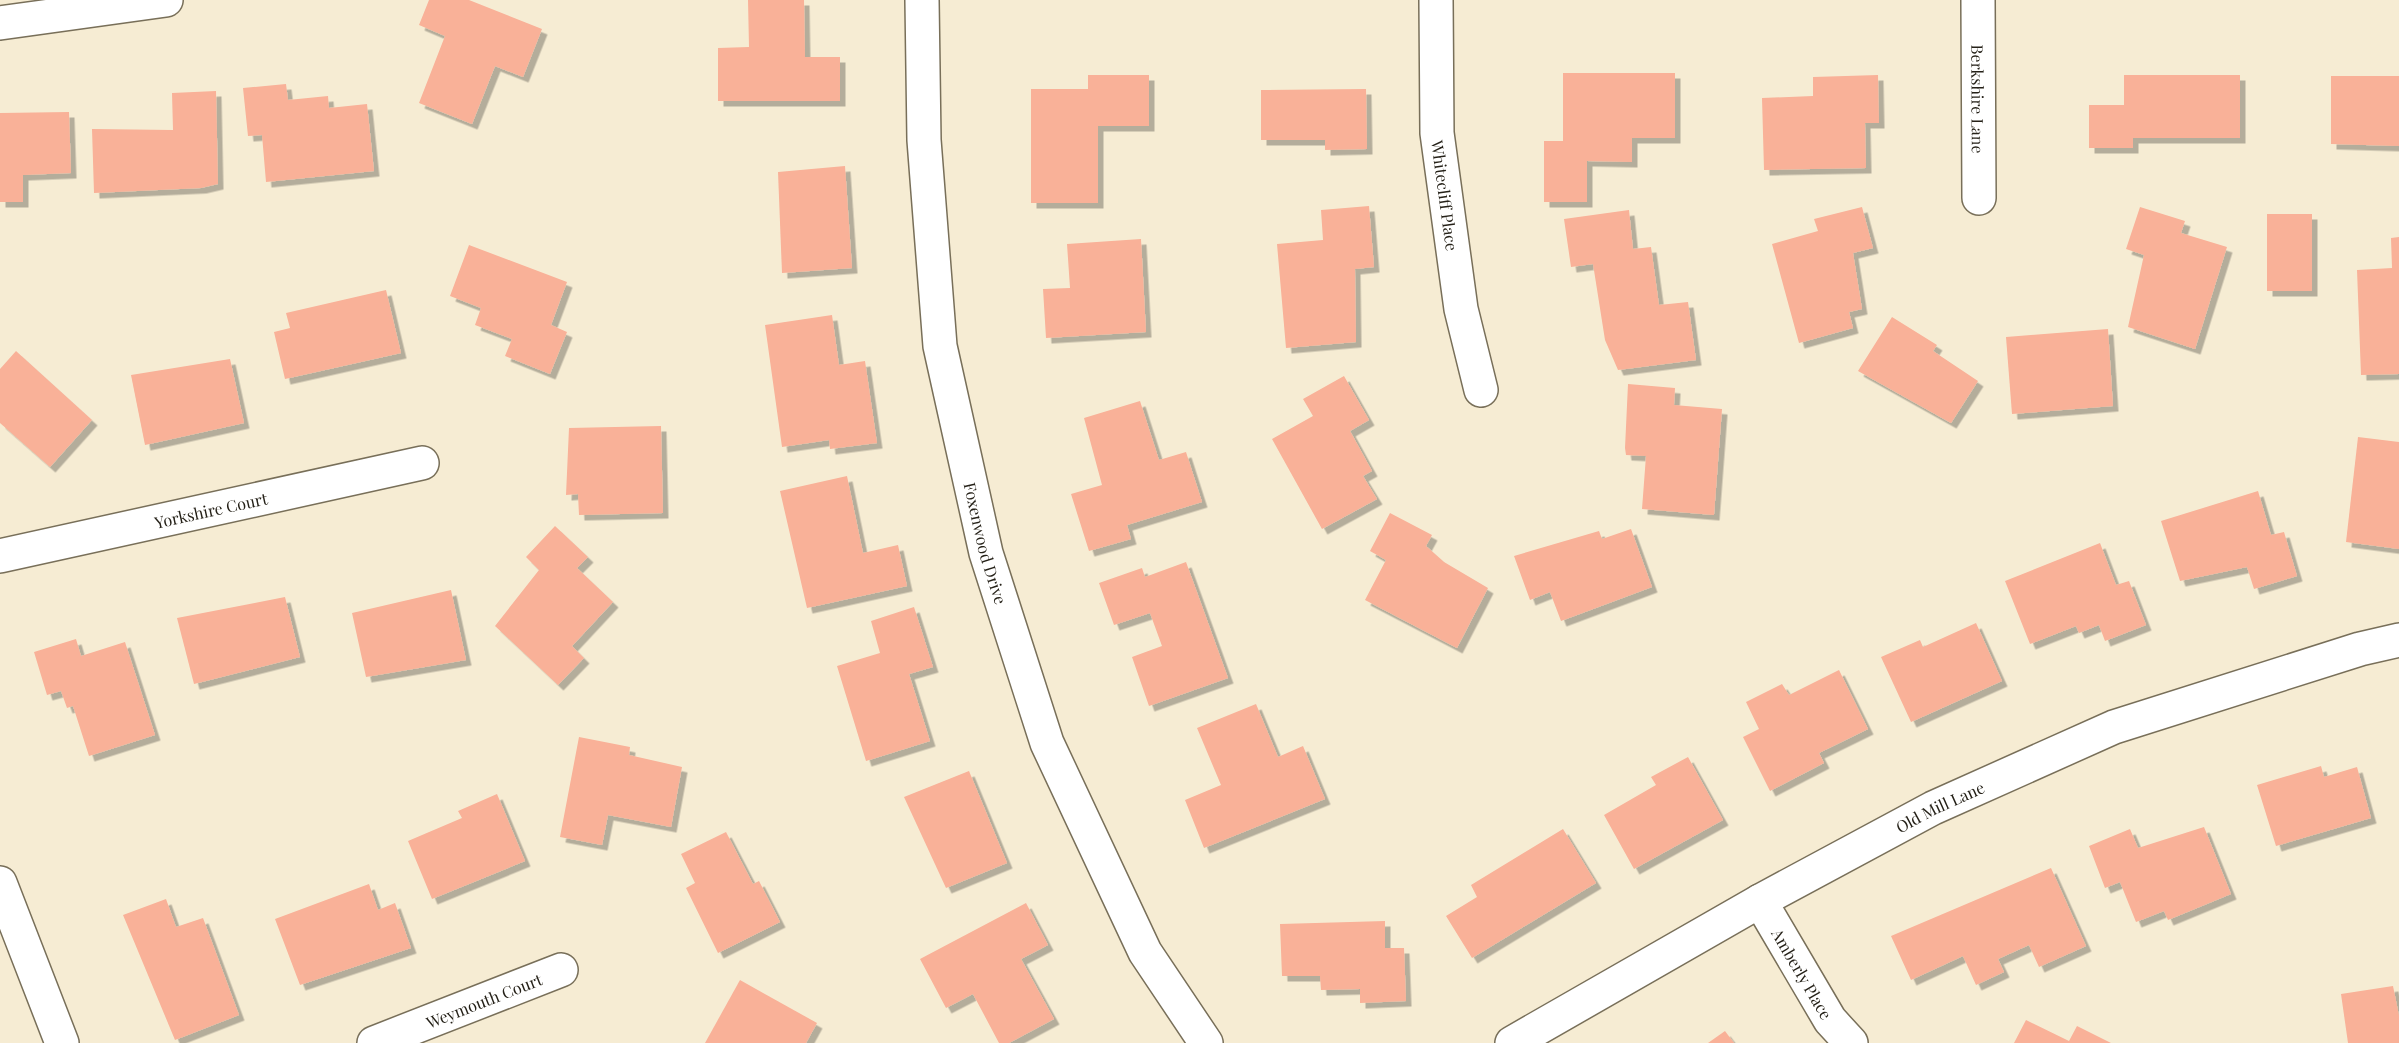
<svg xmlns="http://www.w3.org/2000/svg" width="2399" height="1043" viewBox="0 0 2399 1043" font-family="'Playfair Display',serif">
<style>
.building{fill:#f9b198;filter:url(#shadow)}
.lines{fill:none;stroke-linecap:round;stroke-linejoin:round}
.street-casing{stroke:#786f59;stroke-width:36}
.street{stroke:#fff;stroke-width:33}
.labels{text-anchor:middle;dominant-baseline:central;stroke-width:4.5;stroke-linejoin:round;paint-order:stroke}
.street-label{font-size:16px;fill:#252118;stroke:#fff}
</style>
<defs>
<filter id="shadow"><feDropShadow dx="5.5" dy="5.5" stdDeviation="0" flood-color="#0004"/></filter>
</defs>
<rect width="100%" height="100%" fill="#f6ecd3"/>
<!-- building -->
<g class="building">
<path d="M429 0H469L542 29 523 77 495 66 472 124 419 103 445 36 419 25Z"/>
<path d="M748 0H804L805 57H840V101H718V48L749 47Z"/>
<path d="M1563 73H1675V138H1632V162L1587 161V202H1544V141H1563Z"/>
<path d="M1088 75H1149V126H1098V203H1031V89H1088Z"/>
<path d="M1878 75 1879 123H1865L1866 168 1764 170 1762 98 1813 96V77Z"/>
<path d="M2124 75H2240V138H2133V148H2089V105H2124Z"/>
<path d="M2331 76H2399V146L2331 144Z"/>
<path d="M286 84 288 100 328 96 329 108 367 104 374 171 266 182 262 135 248 136 243 88Z"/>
<path d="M1366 89 1367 149 1325 150V140H1261V90Z"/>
<path d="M216 91 218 184 201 188 94 193 92 129 173 130 172 93Z"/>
<path d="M69 112 71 173 23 175V202H0V113Z"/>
<path d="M845 166 852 268 782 273 778 172Z"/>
<path d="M1369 206 1374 267 1355 269 1356 342 1286 348 1277 244 1323 240 1321 210Z"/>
<path d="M1862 207 1873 248 1853 253 1862 309 1849 312 1853 328 1799 343 1772 244 1818 231 1814 219Z"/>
<path d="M2140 207 2185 221 2181 233 2227 247 2195 349 2128 327 2144 255 2126 249Z"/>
<path d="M1629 210 1633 249 1651 247 1659 305 1688 302 1696 360 1618 370 1605 340 1593 264 1571 267 1564 219Z"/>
<rect x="2267" y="214" width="45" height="77"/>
<path d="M2399 237V374L2361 375 2357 270 2392 268 2391 238Z"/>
<path d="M1141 239 1146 332 1046 338 1043 289 1070 288 1067 244Z"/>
<path d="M469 245 567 282 551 325 567 332 550 374 505 356 512 339 475 325 481 308 450 296Z"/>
<path d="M386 290 401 353 285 379 274 332 290 328 286 313Z"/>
<path d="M832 315 839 365 865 361 877 443 830 449 829 440 782 447 765 325Z"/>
<path d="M1892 317 1937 345 1933 351 1978 381 1951 423 1858 371Z"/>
<path d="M2108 329 2113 406 2012 414 2006 337Z"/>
<path d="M16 351 92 420 50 467 0 423V369Z"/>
<path d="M230 359 244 423 145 445 131 375Z"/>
<path d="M1344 376 1369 420 1350 431 1372 471 1363 476 1377 499 1322 529 1272 439 1313 416 1303 399Z"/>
<path d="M1628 384 1675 388 1674 405 1722 409 1714 515 1642 509 1646 456 1626 455 1625 448Z"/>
<path d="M1140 401 1159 460 1186 452 1202 502 1127 525 1131 539 1089 551 1071 494 1102 485 1084 418Z"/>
<path d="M661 426 663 513 579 515 578 494 566 495 569 428Z"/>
<path d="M2358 437 2399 442V549L2346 542Z"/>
<path d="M847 476 863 553 898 545 907 586 807 608 780 491Z"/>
<path d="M2258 491 2271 535 2284 532 2297 576 2254 589 2247 567 2180 581 2161 521Z"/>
<path d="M1390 513 1432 535 1426 546 1444 562 1488 588 1457 648 1365 600 1386 560 1370 551Z"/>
<path d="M555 526 588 557 577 568 613 602 572 646 584 658 558 685 495 626 539 570 526 557Z"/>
<path d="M1631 529 1652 587 1561 621 1550 592 1530 600 1514 556 1599 531 1602 539Z"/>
<path d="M2100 543 2116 585 2129 581 2146 625 2105 641 2099 625 2079 633 2076 626 2030 644 2005 581Z"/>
<path d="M1186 562 1228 678 1149 706 1132 657 1162 646 1150 613 1114 625 1099 583 1142 568 1145 577Z"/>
<path d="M451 590 466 660 366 677 352 613Z"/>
<path d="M285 597 300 657 194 684 177 618Z"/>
<path d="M914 607 933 667 909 674 930 741 866 761 837 666 880 653 871 621Z"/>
<path d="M1976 623 2002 681 1911 722 1881 657 1920 640 1923 647Z"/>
<path d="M76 639 81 656 125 642 155 735 89 756 73 706 67 708 61 691 47 695 34 652Z"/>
<path d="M1839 670 1868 729 1819 753 1824 763 1770 791 1743 737 1759 729 1746 702 1782 684 1789 695Z"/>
<path d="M1256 704 1278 757 1303 746 1325 799 1204 848 1185 800 1221 785 1197 728Z"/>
<path d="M579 737 630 747 629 755 682 767 671 827 608 815 602 845 560 837Z"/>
<path d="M1688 757 1723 820 1634 869 1604 815 1656 785 1651 777Z"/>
<path d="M2321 766 2324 777 2357 767 2371 818 2276 846 2257 785Z"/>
<path d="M969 771 1007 863 946 888 904 797Z"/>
<path d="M497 794 525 861 432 899 408 841 462 818 458 811Z"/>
<path d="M2204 827 2231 894 2168 920 2164 911 2136 922 2120 882 2105 888 2089 846 2130 829 2138 848Z"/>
<path d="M1563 829 1596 883 1472 958 1446 916 1477 897 1471 885Z"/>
<path d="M726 832 753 884 759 881 780 922 718 953 686 888 695 883 681 854Z"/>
<path d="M2051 868 2086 946 2039 967 2029 945 1998 959 2004 972 1976 985 1963 956 1911 980 1891 936Z"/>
<path d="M369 884 378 910 395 903 411 948 300 985 275 919Z"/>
<path d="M166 899 176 927 203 918 239 1015 175 1040 123 915Z"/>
<path d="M1026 903 1048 945 1021 959 1054 1019 1009 1043H999L973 994 946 1008 920 959Z"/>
<path d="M1385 921V948H1404L1406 1001 1360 1003V989L1321 990 1320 976H1282L1280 924Z"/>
<path d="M740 980 817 1023 806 1043H705Z"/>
<path d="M2393 986 2399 1016V1043H2348L2341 994Z"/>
<path d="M2026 1020 2069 1041 2077 1026 2111 1043H2014Z"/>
<path d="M1725 1031 1734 1043H1708Z"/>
</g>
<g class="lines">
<defs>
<g id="street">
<path id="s1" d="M922 0 924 140 940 346 986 553 1047 743 1145 952 1206 1043"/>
<path id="s2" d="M1436 0 1437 133 1461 309 1481 390"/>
<path id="s3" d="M1978 0 1979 198"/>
<path d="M0 23 166 0"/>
<path id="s4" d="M0 556 422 463"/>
<path d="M0 883 62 1043"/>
<path id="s5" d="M1760 901 1830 1020 1851 1043"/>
<path id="s6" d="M374 1043 561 970"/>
<path id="s7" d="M1512 1043 1760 901 1933 808 2114 727 2360 649 2399 640"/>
</g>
</defs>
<!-- street casing -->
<use href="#street" class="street-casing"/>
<!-- street -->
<use href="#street" class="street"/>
</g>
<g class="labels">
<!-- street labels -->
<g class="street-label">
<text stroke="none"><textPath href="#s3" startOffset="99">Berkshire Lane</textPath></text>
<text stroke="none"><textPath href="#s2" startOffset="196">Whitecliff Place</textPath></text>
<text stroke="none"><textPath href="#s4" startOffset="216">Yorkshire Court</textPath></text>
<text stroke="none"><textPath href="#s1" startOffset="549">Foxenwood Drive</textPath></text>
<text stroke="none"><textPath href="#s7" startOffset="489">Old Mill Lane</textPath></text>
<text stroke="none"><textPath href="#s5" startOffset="84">Amberly Place</textPath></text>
<text stroke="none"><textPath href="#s6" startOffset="118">Weymouth Court</textPath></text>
</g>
</g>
</svg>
